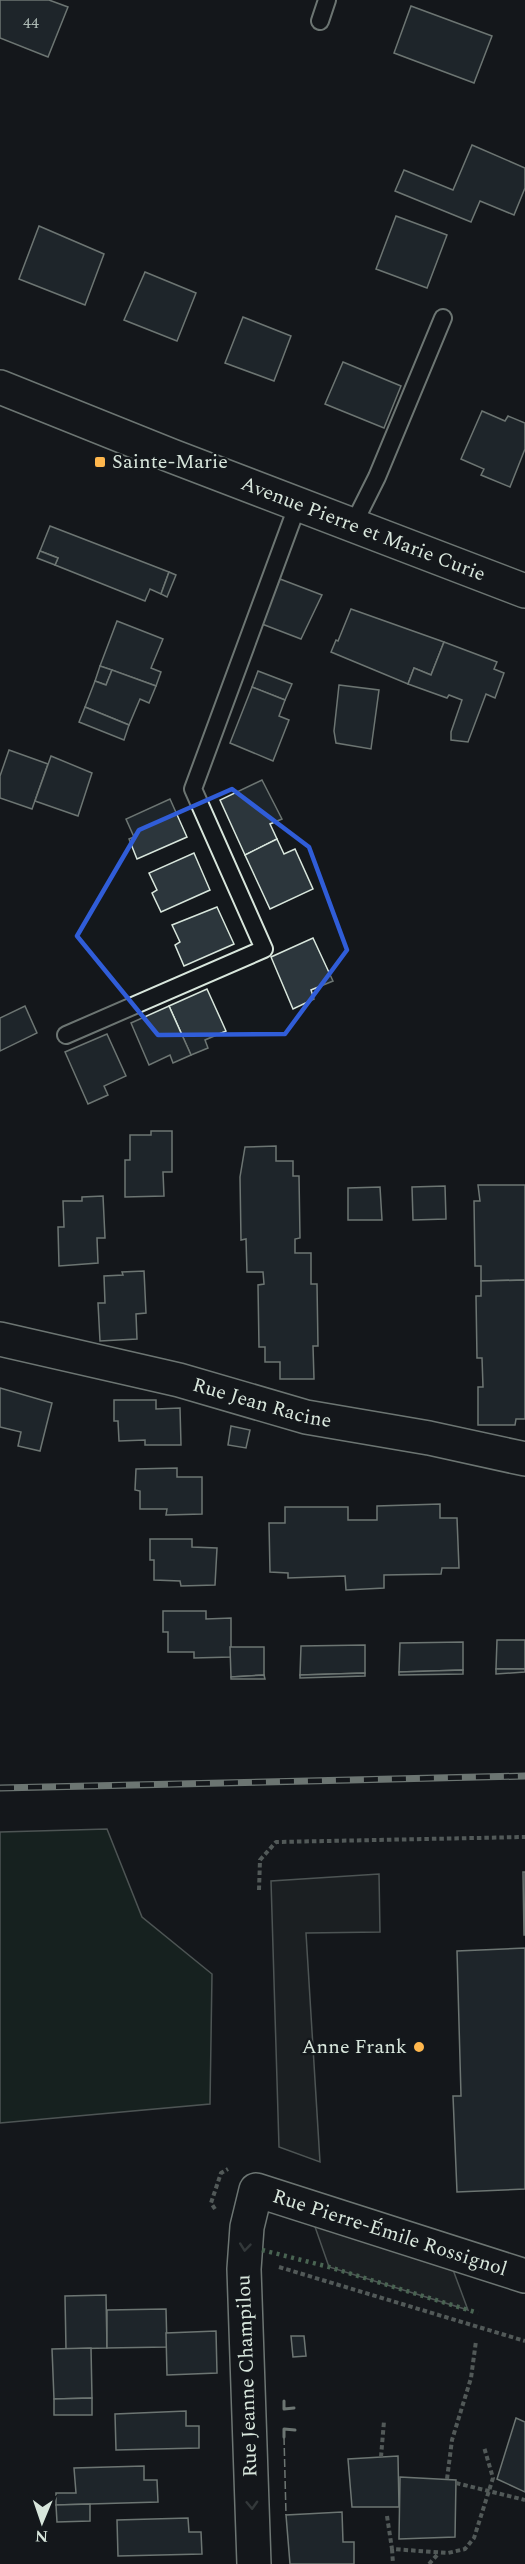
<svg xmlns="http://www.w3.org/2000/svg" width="525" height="2564" viewBox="0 0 525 2564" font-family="Spectral,serif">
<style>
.green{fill:#1a2d24;stroke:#939e99;stroke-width:1.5}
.parking{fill:#24282b;stroke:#939e99;stroke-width:1.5}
.building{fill:#2c363c;stroke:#d8e6dc;stroke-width:1.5}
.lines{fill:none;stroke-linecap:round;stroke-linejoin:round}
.service-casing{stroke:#d8e6dc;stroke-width:20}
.minor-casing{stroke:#d8e6dc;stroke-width:36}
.secondary-casing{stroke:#d8e6dc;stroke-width:36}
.path{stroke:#9da8a2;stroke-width:4;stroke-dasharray:4.5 3;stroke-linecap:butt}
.service{stroke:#14181c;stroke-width:16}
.minor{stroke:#14181c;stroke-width:33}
.secondary{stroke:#14181c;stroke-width:33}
.rail-casing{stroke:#d8e6dc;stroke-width:7}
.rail{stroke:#14181c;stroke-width:4.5;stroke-dasharray:14;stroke-linecap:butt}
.hedge{stroke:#8ac095;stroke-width:4.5;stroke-dasharray:3 4.5;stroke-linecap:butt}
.fence{stroke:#d8e6dc;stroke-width:1.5;stroke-dasharray:8 3;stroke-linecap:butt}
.wall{stroke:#d8e6dc;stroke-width:3}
.oneway{stroke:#59605f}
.marked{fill:none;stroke:#305dd8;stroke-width:4.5;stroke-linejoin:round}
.poi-dot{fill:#ffb74d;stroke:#14181c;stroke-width:2}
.labels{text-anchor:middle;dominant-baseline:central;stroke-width:4.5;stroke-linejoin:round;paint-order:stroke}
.number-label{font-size:16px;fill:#adbab4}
.poi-label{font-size:20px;fill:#d8e6dc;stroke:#14181c;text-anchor:start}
.street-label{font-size:20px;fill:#d8e6dc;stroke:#14181c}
</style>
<rect width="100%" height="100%" fill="#14181c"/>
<!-- green -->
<path class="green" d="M107 1829 142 1917 212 1974 210 2104 0 2123V1832Z"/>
<!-- parking -->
<g class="parking">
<path d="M379 1874 380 1932 306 1933 320 2162 279 2147 271 1881Z"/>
<path d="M313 2221 452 2267 468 2310 329 2267Z"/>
</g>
<!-- building -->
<g class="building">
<path d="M0 0H49L68 7 48 57 0 38Z"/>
<path d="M411 6 492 36 474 83 394 53Z"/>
<path d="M472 145 525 168V188L514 215 480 201 471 222 395 191 404 170 453 190Z"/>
<path d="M396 216 447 235 427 288 376 269Z"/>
<path d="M39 226 104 254 85 305 19 279Z"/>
<path d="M145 272 196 293 177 341 124 320Z"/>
<path d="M243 317 291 336 274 381 225 363Z"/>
<path d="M343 362 401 386 384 428 325 404Z"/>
<path d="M482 411 505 421 508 416 525 423V449L510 487 481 475 484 469 461 459Z"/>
<path d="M50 526 169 572 161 594 150 589 145 601 55 565 58 558 40 551Z"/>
<path d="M40 551 58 558 55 565 37 558Z"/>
<path d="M169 572 176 575 167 597 161 594Z"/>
<path d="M280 579 322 595 301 639 262 624Z"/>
<path d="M351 609 444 642 431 675 414 668 408 684 331 652 336 640 338 641Z"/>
<path d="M117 621 163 639 151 668 161 672 156 686 100 666Z"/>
<path d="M444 642 497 662 494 669 504 673 495 698 486 694 468 742 451 740V732L462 700 449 695 447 698 408 684 414 668 431 675Z"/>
<path d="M100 666 112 670 106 685 95 681Z"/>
<path d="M112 670 156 686 149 703 140 699 129 725 85 707 95 681 106 685Z"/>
<path d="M258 671 292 684 285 700 252 687Z"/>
<path d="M339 685 379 690 371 749 336 743 334 731Z"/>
<path d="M252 687 285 700 279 716 289 720 273 761 230 743Z"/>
<path d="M85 707 129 725 124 740 79 722Z"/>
<path d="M9 750 48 764 32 809 0 798V776Z"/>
<path d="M51 756 92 773 78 816 35 801Z"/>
<path d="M262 780 282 819 270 824 277 839 245 855 220 800Z"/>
<path d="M170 799 187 837 137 859 129 839 134 837 126 819Z"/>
<path d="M277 839 284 854 295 849 313 889 270 909 245 855Z"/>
<path d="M194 853 210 890 161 912 152 893 157 890 149 873Z"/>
<path d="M217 907 234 944 184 966 175 945 180 942 172 925Z"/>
<path d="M313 938 333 981 311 990 314 999 293 1009 271 957Z"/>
<path d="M207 989 226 1031 205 1040 208 1048 191 1055 169 1006Z"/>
<path d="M25 1006 37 1033 0 1051V1018Z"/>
<path d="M169 1006 191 1055 173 1063 170 1055 149 1065 131 1023Z"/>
<path d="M107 1034 126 1076 104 1086 108 1095 88 1104 65 1052Z"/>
<path d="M151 1131H172V1172H163L164 1196 125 1197V1160H130V1135H151Z"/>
<path d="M276 1146V1161H293V1176H299L300 1238 295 1239V1253H311V1284H317L318 1346H313L314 1379H280V1362H265V1347H259L258 1285 264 1284 263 1272H247L246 1239 241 1240 240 1177 245 1147Z"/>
<path d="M478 1185H525V1280L481 1281V1266H475L474 1201H480Z"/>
<path d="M445 1186 446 1219 413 1220 412 1187Z"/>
<path d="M380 1187 382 1220H348V1188Z"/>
<path d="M103 1196 105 1238H97L98 1263 59 1266 58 1227H64L63 1201H82V1197Z"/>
<path d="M144 1271 146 1313 136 1314 137 1339 100 1341 98 1303H105L104 1276 123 1275 122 1272Z"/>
<path d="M525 1280V1419H516L515 1425H478V1387H483L482 1358H477L476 1296H481V1281Z"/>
<path d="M0 1388 52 1403 40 1451 18 1446 21 1432 0 1427Z"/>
<path d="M114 1400H156V1409L180 1408 181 1445H145V1440L119 1441 118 1421H114Z"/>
<path d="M231 1426 250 1430 246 1448 228 1445Z"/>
<path d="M177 1468V1477H202V1514L166 1515 167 1509H140V1491L135 1490 136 1469Z"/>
<path d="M440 1504V1518H457L459 1568H442L441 1574 384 1575V1588L346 1590 345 1576 288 1578V1573L270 1572 269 1523H285V1507H348V1520H377V1506Z"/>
<path d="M150 1539H192V1547L217 1548 215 1585 181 1586 180 1581 154 1580V1560H150Z"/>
<path d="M163 1611H206V1619L231 1618V1657L194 1658V1652H168V1632H163Z"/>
<path d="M497 1640H525V1669H496Z"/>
<path d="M463 1642V1670L399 1672 400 1643Z"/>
<path d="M365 1645V1673L300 1675 301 1646Z"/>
<path d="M230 1647H264V1675L231 1677Z"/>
<path d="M496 1669H525V1672L496 1674Z"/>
<path d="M463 1670V1674L399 1675V1672Z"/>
<path d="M365 1673V1676L300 1678V1675Z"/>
<path d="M264 1675 265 1679H231V1677Z"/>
<path d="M523 1872H525V1935H524Z"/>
<path d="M525 1948V2189L457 2192 453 2096H461L457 1951Z"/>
<path d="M106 2295 107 2348 66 2349 65 2296Z"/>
<path d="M166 2309 167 2347 107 2348V2310Z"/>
<path d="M216 2331 217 2373 167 2375 166 2333Z"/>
<path d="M291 2336H304L306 2356 293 2357Z"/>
<path d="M91 2348 92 2398 54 2399 52 2349Z"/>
<path d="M92 2398V2415H54V2399Z"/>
<path d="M186 2411V2426H199V2448L116 2450 115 2414Z"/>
<path d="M516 2418 525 2422V2492L497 2479Z"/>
<path d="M398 2456 399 2507H352L348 2459Z"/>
<path d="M144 2466V2480H157L158 2502 56 2505V2493H76L74 2468Z"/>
<path d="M400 2477 456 2480 455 2537 399 2539Z"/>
<path d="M90 2504V2521L57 2522 56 2505Z"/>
<path d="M342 2512 343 2542H354V2564H290L286 2515Z"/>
<path d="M188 2518 189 2532H201L202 2554 118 2556 117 2520Z"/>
</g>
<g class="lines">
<defs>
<g id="service">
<path d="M320 21 327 0"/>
<path d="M353 525 377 477 443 318"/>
<path d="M66 1035 264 949 193 789 298 504"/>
</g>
<g id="minor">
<path id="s1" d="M0 1339 179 1380 306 1417 429 1438 525 1459"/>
<path id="s2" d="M254 2564 244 2269 247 2227 256 2190 525 2276"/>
</g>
<g id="secondary">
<path id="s3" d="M0 387 172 456 525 591"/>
</g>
</defs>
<!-- service casing -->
<use href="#service" class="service-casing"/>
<!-- minor casing -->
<use href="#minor" class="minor-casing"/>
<!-- secondary casing -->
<use href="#secondary" class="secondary-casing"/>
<!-- path -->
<g class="path">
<path d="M259 1890 260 1860 276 1842 525 1837"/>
<path d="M215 2209 211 2203 221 2173 228 2169"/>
<path d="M279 2267 525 2341"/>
<path d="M381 2457 384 2421"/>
<path d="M447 2479 452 2440 471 2378 476 2341"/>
<path d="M456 2483 525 2500"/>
<path d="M387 2516 392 2549 448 2553 465 2549 474 2538 493 2478 484 2447"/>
<path d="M392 2549 393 2564"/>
<path d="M429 2564 438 2554"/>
</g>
<!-- service -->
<use href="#service" class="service"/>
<!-- minor -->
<use href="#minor" class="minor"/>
<!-- secondary -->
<use href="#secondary" class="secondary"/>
<defs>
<path id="rail" d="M0 1788 525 1776"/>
</defs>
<!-- rail casing -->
<use href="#rail" class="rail-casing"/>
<!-- rail -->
<use href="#rail" class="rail"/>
<!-- hedge -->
<path class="hedge" d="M262 2250 329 2267 478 2313"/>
<!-- fence -->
<path class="fence" d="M284 2437 286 2515"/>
<!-- wall -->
<g class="wall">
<path d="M284 2401V2409L294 2408"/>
<path d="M284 2437V2429L295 2430"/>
</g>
</g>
<!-- one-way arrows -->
<defs><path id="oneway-chevron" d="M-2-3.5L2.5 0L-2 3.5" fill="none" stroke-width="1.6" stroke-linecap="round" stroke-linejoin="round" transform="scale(1.5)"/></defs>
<g class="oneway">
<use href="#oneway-chevron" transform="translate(245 2247) rotate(96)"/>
<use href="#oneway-chevron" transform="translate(252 2505) rotate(88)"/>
</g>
<!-- marked area -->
<path d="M0 0H525V2564H0ZM232 789 309 847 347 950 285 1034 158 1035 77 936 139 830Z" fill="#14181c" fill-opacity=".55" fill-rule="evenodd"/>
<path class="marked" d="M232 789 309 847 347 950 285 1034 158 1035 77 936 139 830Z"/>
<!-- markers -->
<g class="poi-dot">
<rect x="94" y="456" width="12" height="12" rx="3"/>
<circle cx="419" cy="2047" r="6"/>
</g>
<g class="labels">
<!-- number labels -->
<g class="number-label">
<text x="31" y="23">44</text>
</g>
<!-- poi labels -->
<g class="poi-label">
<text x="112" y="462">Sainte-Marie</text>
<text x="407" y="2047" text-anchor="end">Anne Frank</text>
</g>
<!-- street labels -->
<g class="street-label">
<text stroke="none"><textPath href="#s3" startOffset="390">Avenue Pierre et Marie Curie</textPath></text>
<text stroke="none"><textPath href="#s1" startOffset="270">Rue Jean Racine</textPath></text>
<text stroke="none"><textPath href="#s2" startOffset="516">Rue Pierre-Émile Rossignol</textPath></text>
<text transform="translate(247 2376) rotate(-92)">Rue Jeanne Champilou</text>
</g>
</g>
<!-- north arrow -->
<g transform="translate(42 2522) rotate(182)" stroke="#14181c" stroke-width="4.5" paint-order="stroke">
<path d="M0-4.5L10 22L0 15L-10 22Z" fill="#d8e6dc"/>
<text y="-9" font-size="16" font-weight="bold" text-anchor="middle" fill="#d8e6dc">N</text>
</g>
</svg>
